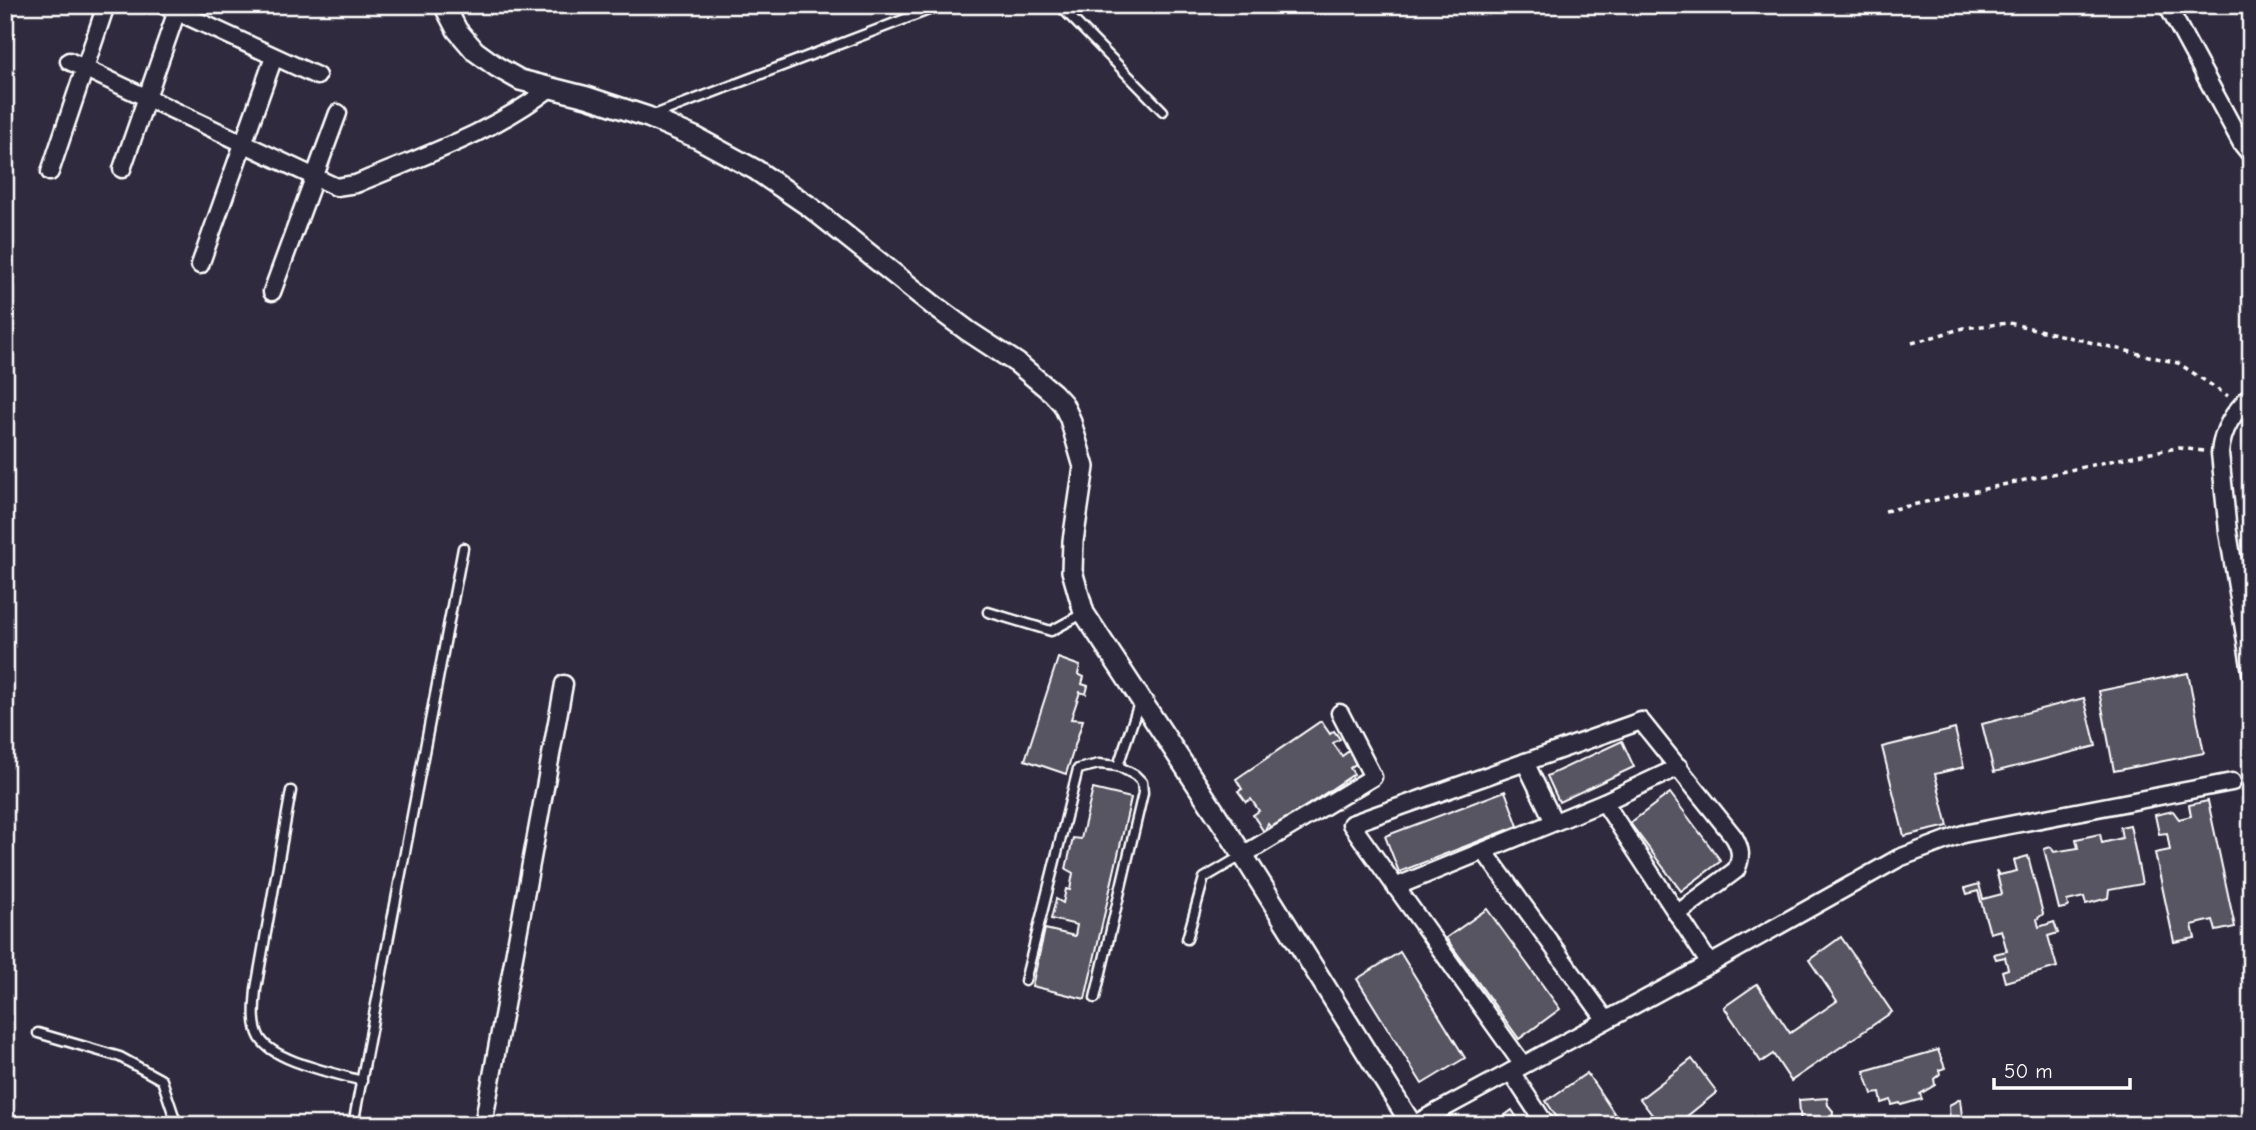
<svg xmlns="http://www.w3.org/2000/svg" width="2256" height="1130" viewBox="0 0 2256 1130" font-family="'Comic Neue',sans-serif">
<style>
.building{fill:#595564;stroke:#fff;stroke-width:2}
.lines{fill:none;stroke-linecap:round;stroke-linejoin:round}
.service-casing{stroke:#fff;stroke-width:13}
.minor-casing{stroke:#fff;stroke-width:21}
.tertiary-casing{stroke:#fff;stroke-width:24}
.path{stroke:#fff;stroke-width:3.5;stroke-dasharray:5 5;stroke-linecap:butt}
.service{stroke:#2f2a3d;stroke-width:8}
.minor{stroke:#2f2a3d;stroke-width:16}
.tertiary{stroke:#2f2a3d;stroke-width:19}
</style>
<rect width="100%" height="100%" fill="#2f2a3d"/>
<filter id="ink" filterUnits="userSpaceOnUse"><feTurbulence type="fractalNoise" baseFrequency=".0143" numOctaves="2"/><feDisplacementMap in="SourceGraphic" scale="14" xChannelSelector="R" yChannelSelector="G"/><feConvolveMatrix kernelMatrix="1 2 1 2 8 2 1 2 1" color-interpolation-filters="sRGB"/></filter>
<g filter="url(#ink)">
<!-- building -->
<g class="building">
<path d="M1058 658 1080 666 1078 674 1084 677 1082 684 1088 686 1086 694 1080 692 1071 719 1083 720 1066 774 1025 760Z"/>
<path d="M2188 673 2204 753 2114 771 2099 691Z"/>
<path d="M2084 698 2096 746 1994 772 1982 724Z"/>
<path d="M1321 721 1330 734 1334 731 1340 739 1333 743 1342 756 1349 751 1357 763 1350 768 1354 774 1272 829 1268 824 1264 832 1253 815 1259 811 1251 799 1246 802 1238 791 1242 789 1236 779Z"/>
<path d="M1955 729 1964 767 1935 774 1948 826 1904 836 1882 747Z"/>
<path d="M1622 741 1634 767 1559 802 1547 776Z"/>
<path d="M1093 789 1131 798 1085 999 1032 986 1045 929 1075 936 1077 925 1051 919 1056 899 1063 903 1066 889 1070 890 1073 873 1066 869 1073 838 1081 839Z"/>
<path d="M1505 791 1518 826 1399 872 1385 836Z"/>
<path d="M1670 793 1721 861 1681 891 1630 823Z"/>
<path d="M2208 801 2235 927 2216 931 2213 920 2192 925 2195 938 2174 942 2155 853 2170 850 2167 833 2159 834 2155 815 2173 811 2179 819 2191 816 2189 805Z"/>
<path d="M2130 825 2142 884 2109 890 2108 898 2086 904 2084 897 2067 901 2068 907 2059 909 2044 849 2051 847 2054 852 2078 848 2076 839 2100 834 2102 843 2122 838 2120 827Z"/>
<path d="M2028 856 2043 914 2037 919 2039 927 2054 922 2058 933 2048 936 2057 967 2005 982 2002 971 2008 969 2005 957 1996 959 1994 954 2007 951 2001 930 1990 933 1978 891 1967 894 1965 888 1979 884 1983 899 2002 894 1996 870 1999 875 2017 871 2014 860Z"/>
<path d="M1487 909 1560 1009 1519 1039 1446 938Z"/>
<path d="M1841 937 1892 1012 1791 1081 1773 1054 1761 1062 1724 1007 1757 984 1790 1033 1837 1001 1809 960Z"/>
<path d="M1400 952 1465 1058 1422 1084 1357 979Z"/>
<path d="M1938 1050 1945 1068 1939 1070 1940 1074 1934 1079 1935 1085 1920 1094 1922 1099 1901 1105 1900 1103 1892 1105 1891 1100 1882 1103 1880 1093 1872 1094 1864 1071Z"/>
<path d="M1692 1059 1717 1092 1676 1125H1660L1640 1099Z"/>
<path d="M1587 1073 1622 1125H1562L1546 1101Z"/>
<path d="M1827 1098 1828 1105 1833 1111 1832 1125H1801L1799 1100Z"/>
<path d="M1960 1099 1963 1125H1950L1949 1105Z"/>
<path d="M1512 1110 1522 1125H1492Z"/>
</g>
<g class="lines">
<defs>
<g id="service">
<path d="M1059 5 1163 111"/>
<path d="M654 115 942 5"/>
<path d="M988 612 1051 631 1084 613"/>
<path d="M1118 766 1139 703"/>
<path d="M291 791 256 989C255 1004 252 1024 260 1038 274 1062 336 1073 362 1081"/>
<path d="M1187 939 1204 878 1243 855"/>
<path d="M1025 981 1078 769 1099 764 1118 766 1135 775 1142 782 1143 793 1095 998"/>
<path d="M38 1033 120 1057 162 1080 177 1125"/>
<path d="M353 1125 463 548"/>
</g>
<g id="minor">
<path d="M163 5 317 76"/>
<path d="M2167 5 2242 144 2251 155"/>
<path d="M69 61 336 187 356 184C422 156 492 133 549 89"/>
<path d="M122 169 179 5"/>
<path d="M50 172 106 5"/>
<path d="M200 265 274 57"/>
<path d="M272 292 338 113"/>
<path d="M2251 395C2234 412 2222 429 2220 453L2228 532 2251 672"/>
<path d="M1525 762 1554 822"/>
<path d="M1604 802 1710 964"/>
<path d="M1484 851 1606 1020"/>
<path d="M1243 855 1373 777 1340 713"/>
<path d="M1395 887 1604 802 1679 767"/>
<path d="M1523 1065 1351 824 1641 721 1734 837C1741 849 1742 857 1736 870L1677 914"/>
<path d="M1511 1072 1546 1125"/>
<path d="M483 1125 564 684"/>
<path d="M1413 1125 1710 964 1899 858 1963 834 2232 782"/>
</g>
<path id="tertiary" d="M444 5 457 30 475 51 497 67 520 80 587 97 648 117 697 138 756 170 810 207 933 305 968 331 1017 363 1053 393 1063 404 1070 419 1084 467 1073 541 1072 571 1084 613 1243 855 1412 1125"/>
</defs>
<!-- service casing -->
<use href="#service" class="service-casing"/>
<!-- minor casing -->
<use href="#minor" class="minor-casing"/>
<!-- tertiary casing -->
<use href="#tertiary" class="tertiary-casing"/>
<!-- path -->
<g class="path">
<path d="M1912 343 1964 328 2009 323 2178 363 2228 396"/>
<path d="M1885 511 2151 452 2179 448 2204 451"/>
</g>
<!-- service -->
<use href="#service" class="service"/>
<!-- minor -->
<use href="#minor" class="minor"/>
<!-- tertiary -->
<use href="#tertiary" class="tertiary"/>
</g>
</g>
<!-- margin -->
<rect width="2256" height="1130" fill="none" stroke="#2f2a3d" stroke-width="28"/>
<rect x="14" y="14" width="2228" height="1102" fill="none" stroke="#fff" stroke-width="2.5" filter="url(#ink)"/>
<!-- scale -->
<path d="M1994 1078v10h136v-10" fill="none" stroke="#ffffff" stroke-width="3.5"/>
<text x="2004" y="1078" font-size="21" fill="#ffffff" stroke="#2f2a3d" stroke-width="5" paint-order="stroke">50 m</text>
</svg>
